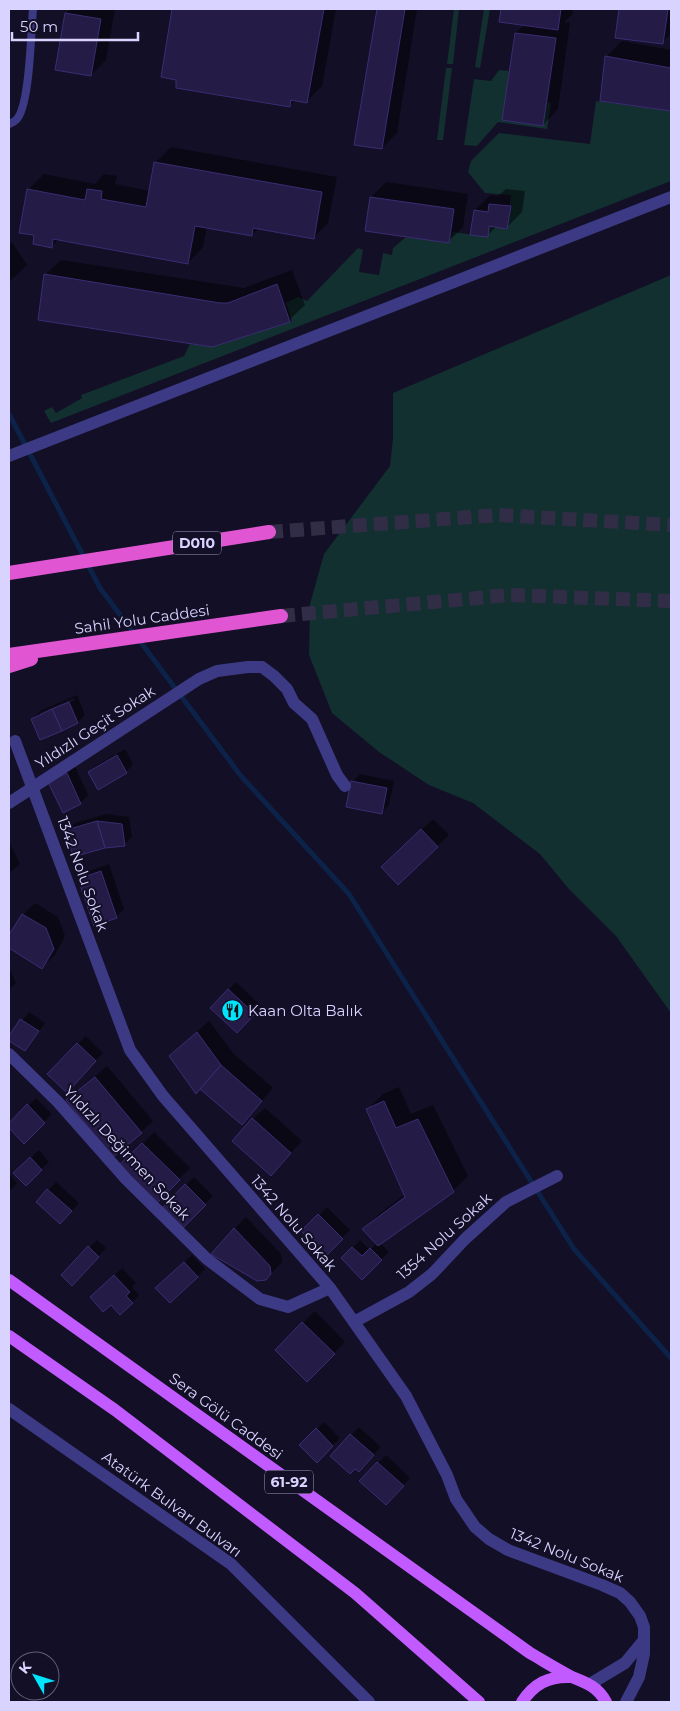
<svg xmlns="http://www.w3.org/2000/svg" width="680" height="1711" viewBox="0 0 680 1711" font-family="Montserrat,sans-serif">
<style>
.green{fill:#12302f}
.shadow{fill:#0007;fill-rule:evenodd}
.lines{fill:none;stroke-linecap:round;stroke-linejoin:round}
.stream{stroke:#0c2248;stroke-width:5}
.building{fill:#241b47;stroke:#3b2d73}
.trunk-tunnel{stroke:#312d47;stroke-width:14;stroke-dasharray:14 7;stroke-linecap:butt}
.service{stroke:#3d3a85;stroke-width:8}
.minor{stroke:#3d3a85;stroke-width:12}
.tertiary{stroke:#3d3a85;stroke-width:12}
.primary{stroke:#c25bff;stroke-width:12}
.trunk{stroke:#e055d1;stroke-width:14}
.labels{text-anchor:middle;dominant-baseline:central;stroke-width:4;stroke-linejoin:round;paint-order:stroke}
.shield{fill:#130f26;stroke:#9e99be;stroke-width:1}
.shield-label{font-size:14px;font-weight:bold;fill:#d9d4ff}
.street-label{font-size:15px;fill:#d9d4ff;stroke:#130f26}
.poi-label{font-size:15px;fill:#d9d4ff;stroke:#130f26;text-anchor:start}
</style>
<rect width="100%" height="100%" fill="#130f26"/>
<!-- green -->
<g class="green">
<path d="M454 9H459L453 64H447Z"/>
<path d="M484 9H490L480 68 475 67Z"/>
<path d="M446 68H452L443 140H437Z"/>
<path d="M499 70 509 71 503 120 543 126 547 102 551 103 547 129 498 122 477 146 464 145 474 79 491 81Z"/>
<path d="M596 101 671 111V181L51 423 44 411 52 407 56 413 82 398 81 395 184 356 190 344 212 347 292 321 286 303 298 297 307 301 358 248 363 250 359 272 379 275 383 253 392 255 393 248 406 237 448 243 453 232 488 237 489 226 507 228 511 195 485 193 468 172 471 161 499 133 590 144Z"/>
<path d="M671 275V1013L616 936 568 888 540 854 473 803 429 785 379 752 332 713 309 655 310 604 324 554 390 466 393 439V393Z"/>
</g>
<!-- shadow -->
<g class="shadow">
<path d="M71 9H115L106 60 91 75 66 13Z"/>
<path d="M174 9H336L322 86 307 101 295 100 290 106 162 76Z"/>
<path d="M378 9H417L397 133 382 148 356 144Z"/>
<path d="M502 9H573V14L564 22 570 23 558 109 543 125 516 33 525 24 500 21Z"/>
<path d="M620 9H671V34L662 42 616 36Z"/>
<path d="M622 41 671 50V109L601 100 607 56Z"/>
<path d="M171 147 337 177 328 223 313 238 259 228 252 235 207 227 203 247 188 263 59 239 51 247 36 234 28 190 44 174 95 184 104 174 117 176 115 184 150 191 156 162Z"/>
<path d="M386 182 468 194 463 227 448 242 366 230 371 197Z"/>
<path d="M506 189 525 191 522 212 507 227 497 226 487 236 475 210 490 195 498 196Z"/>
<path d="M12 242 27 265 9 282V245Z"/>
<path d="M61 260 244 288 292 270 305 305 289 320 212 346 45 275Z"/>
<path d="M77 695 85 715 78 722 41 739 32 719 40 711ZM74 698 75 700 40 716V713Z"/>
<path d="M125 749 133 764 126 772H89L97 765Z"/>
<path d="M75 766 88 795 80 803 50 782Z"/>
<path d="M360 774 394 781 389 805 381 813 352 782Z"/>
<path d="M106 814 129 817 132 837 124 845 67 830 75 823Z"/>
<path d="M433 819 449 835 398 884 394 856Z"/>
<path d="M9 841 20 864 9 873Z"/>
<path d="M109 864 124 909 116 917 79 880 87 872Z"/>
<path d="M35 903 58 917 65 936 54 956 42 967 9 946V937L23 915Z"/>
<path d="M9 968 16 983 9 990Z"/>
<path d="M236 982 261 1006 237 1031 212 1008Z"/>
<path d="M29 1012 45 1023 25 1050 9 1038Z"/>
<path d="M209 1021 233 1053 273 1088 242 1123 182 1045Z"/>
<path d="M86 1036 103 1053 74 1084 49 1074Z"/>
<path d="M107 1066 153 1121 141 1132 68 1100Z"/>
<path d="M399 1087 411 1114 433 1105 468 1176 453 1191 380 1243 389 1252 362 1278 342 1258 360 1240 370 1250 377 1243 364 1229 379 1214 405 1194 368 1109 383 1094Z"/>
<path d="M36 1098 52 1114 24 1142 9 1125Z"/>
<path d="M265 1108 302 1141 282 1162 253 1119Z"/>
<path d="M154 1132 190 1168 157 1201 121 1165Z"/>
<path d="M39 1150 49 1162 26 1184 15 1173Z"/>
<path d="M9 1174 17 1183 9 1192Z"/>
<path d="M194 1177 213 1196 183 1226 164 1207Z"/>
<path d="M56 1182 79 1203 68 1215 38 1202Z"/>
<path d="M327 1207 350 1230 326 1254 303 1231Z"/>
<path d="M246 1217 281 1254 282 1262 266 1279 234 1229Z"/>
<path d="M97 1240 106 1248 72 1284 62 1275Z"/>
<path d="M192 1255 205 1269 170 1302 165 1281Z"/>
<path d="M122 1268 136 1283 132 1287 139 1295 132 1303 111 1304 91 1298Z"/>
<path d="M315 1311 345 1342 307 1380 276 1350Z"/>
<path d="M324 1422 340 1438 317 1461 301 1445Z"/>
<path d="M359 1427 381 1447 366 1463 355 1467 332 1456Z"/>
<path d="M386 1455 410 1478 386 1503 361 1481Z"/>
</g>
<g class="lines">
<!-- stream -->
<path class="stream" d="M9 414 100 588 241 776 349 894 574 1249 671 1358"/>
</g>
<!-- building -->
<g class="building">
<path d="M172 9H324L307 103 291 100 290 107 176 88V80L161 77Z"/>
<path d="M377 9H405L382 149 354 145Z"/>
<path d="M501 9H561L558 30 499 22Z"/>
<path d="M619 9H668L663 44 615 38Z"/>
<path d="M65 13 101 19 91 76 55 70Z"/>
<path d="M515 33 556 38 543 126 502 120Z"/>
<path d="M605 56 671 68V111L600 101Z"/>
<path d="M154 162 322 192 314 239 253 228 252 236 195 226 188 264 53 239 52 248 33 244 34 235 19 233 27 189 85 200 87 189 102 191 101 199 146 207Z"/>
<path d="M370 197 454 209 449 243 365 231Z"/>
<path d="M489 204 511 206 507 229 489 226 488 237 470 235 474 210 488 212Z"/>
<path d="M44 274 220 303H228L277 284 290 322 212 347 38 320Z"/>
<path d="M69 702 78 723 62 731 52 709Z"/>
<path d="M52 709 62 731 40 740 31 719Z"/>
<path d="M117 755 127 773 98 790 88 772Z"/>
<path d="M67 773 81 804 63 813 48 782Z"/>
<path d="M351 781 387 788 382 814 346 807Z"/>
<path d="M97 821 122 824 125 846 105 848Z"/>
<path d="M97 821 105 848 73 857 66 830Z"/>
<path d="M421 829 438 847 398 885 381 867Z"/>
<path d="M101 871 117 918 94 926 78 879Z"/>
<path d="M22 914 46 928 54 949 42 969 9 948V935Z"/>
<path d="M228 989 255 1014 237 1033 210 1008Z"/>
<path d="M20 1019 39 1031 25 1051 9 1041V1036Z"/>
<path d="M197 1032 221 1065 196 1094 169 1056Z"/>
<path d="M77 1043 96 1061 67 1093 47 1074Z"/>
<path d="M221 1065 262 1101 242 1125 200 1089Z"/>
<path d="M95 1077 142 1133 113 1157 66 1100Z"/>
<path d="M384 1101 396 1128 418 1119 454 1192 378 1246 362 1229 405 1197 366 1109Z"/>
<path d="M27 1104 45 1123 24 1144 9 1128V1123Z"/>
<path d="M252 1118 291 1153 271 1176 232 1141Z"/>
<path d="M142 1143 180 1180 157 1203 119 1165Z"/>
<path d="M30 1157 42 1170 26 1186 13 1173Z"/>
<path d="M185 1184 206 1205 183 1228 163 1207Z"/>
<path d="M47 1189 72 1211 60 1224 36 1202Z"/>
<path d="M318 1214 343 1239 326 1256 301 1231Z"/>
<path d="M234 1228 270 1266 271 1274 266 1280 257 1281 211 1254Z"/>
<path d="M88 1246 99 1257 72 1286 61 1275Z"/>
<path d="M352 1247 362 1256 370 1248 382 1260 362 1280 341 1258Z"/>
<path d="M184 1262 198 1277 170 1303 155 1288Z"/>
<path d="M114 1275 130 1292 126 1296 133 1303 120 1315 111 1305 103 1312 90 1297Z"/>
<path d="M302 1322 335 1354 307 1382 275 1350Z"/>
<path d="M316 1428 333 1446 317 1463 299 1445Z"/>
<path d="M350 1434 374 1455 359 1472 355 1469 350 1474 330 1456Z"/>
<path d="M377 1462 404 1486 386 1505 359 1481Z"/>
</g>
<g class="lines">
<!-- trunk-tunnel -->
<g class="trunk-tunnel">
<path d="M269 532 499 515 671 525"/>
<path d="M281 616 510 595 671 601"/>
</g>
<!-- service -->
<path class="service" d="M9 124C11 123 14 122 16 120 30 108 31 29 33 9"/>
<!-- minor -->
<g class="minor">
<path d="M9 456 671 197"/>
<path d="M9 803 199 679 217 671 248 667H262L274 676 287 689 294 703 312 719 337 775 345 786"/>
<path d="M9 1054 58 1102 126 1179 207 1259 260 1299 288 1307 330 1288"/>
<path d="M354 1322 409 1292 432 1274 465 1239 506 1202 557 1176"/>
</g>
<!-- tertiary -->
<g class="tertiary">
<path d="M15 741 130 1050 163 1096 330 1288 406 1396 447 1475 456 1499 475 1527 489 1539 508 1550 602 1585 620 1593 630 1602 640 1616 644 1627V1654L639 1677 626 1702"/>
<path d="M9 1409 231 1564 369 1702"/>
<path d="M590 1684 625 1663 644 1640"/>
</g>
<!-- primary -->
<g class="primary">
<path d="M9 1280 530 1653C544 1661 558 1670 572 1677 587 1683 598 1687 606 1702"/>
<path d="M9 1336 115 1410 355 1593 479 1702"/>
<path d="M522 1702C534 1684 548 1676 571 1677"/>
</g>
<!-- trunk -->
<g class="trunk">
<path d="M9 573 269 532"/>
<path d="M9 655 281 616"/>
<path d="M9 666 31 659"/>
</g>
</g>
<!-- icons -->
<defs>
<symbol id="restaurant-disc" viewBox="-11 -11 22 22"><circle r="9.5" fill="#00e5ff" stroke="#130f26"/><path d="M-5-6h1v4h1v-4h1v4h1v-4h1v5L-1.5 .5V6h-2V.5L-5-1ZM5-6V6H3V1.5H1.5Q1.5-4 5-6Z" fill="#111"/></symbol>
</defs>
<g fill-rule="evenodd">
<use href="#restaurant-disc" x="220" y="998" width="25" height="25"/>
</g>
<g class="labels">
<!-- shield labels -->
<g class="shield">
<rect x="173" y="531.5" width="48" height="23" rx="4"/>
<rect x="265" y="1470.5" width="48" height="23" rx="4"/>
</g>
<g class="shield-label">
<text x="197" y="543">D010</text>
<text x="289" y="1482">61-92</text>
</g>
<!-- street labels -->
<g class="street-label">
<text transform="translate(142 619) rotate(-8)">Sahil Yolu Caddesi</text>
<text transform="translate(95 727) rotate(-33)">Yıldızlı Geçit Sokak</text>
<text transform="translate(83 874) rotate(70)">1342 Nolu Sokak</text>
<text transform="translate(127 1153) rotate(47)">Yıldızlı Değirmen Sokak</text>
<text transform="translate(294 1223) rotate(49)">1342 Nolu Sokak</text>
<text transform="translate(444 1236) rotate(-42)">1354 Nolu Sokak</text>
<text transform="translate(226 1416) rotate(36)">Sera Gölü Caddesi</text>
<text transform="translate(172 1504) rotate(36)">Atatürk Bulvarı Bulvarı</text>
<text transform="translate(567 1555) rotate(22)">1342 Nolu Sokak</text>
</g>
<!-- poi labels -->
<g class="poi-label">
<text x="248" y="1010">Kaan Olta Balık</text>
</g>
</g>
<!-- border -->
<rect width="680" height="1711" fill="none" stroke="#d9d4ff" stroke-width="20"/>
<!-- north arrow -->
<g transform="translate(35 1676) rotate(309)"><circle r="24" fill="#130f26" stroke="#625e7d"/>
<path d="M0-4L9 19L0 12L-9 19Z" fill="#00e5ff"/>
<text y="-8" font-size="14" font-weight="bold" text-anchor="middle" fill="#d9d4ff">K</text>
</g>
<!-- scale -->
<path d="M12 32v8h126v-8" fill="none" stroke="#d9d4ff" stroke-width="2.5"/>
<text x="20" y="32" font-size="15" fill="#d9d4ff" stroke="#130f26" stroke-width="4" paint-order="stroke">50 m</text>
</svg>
